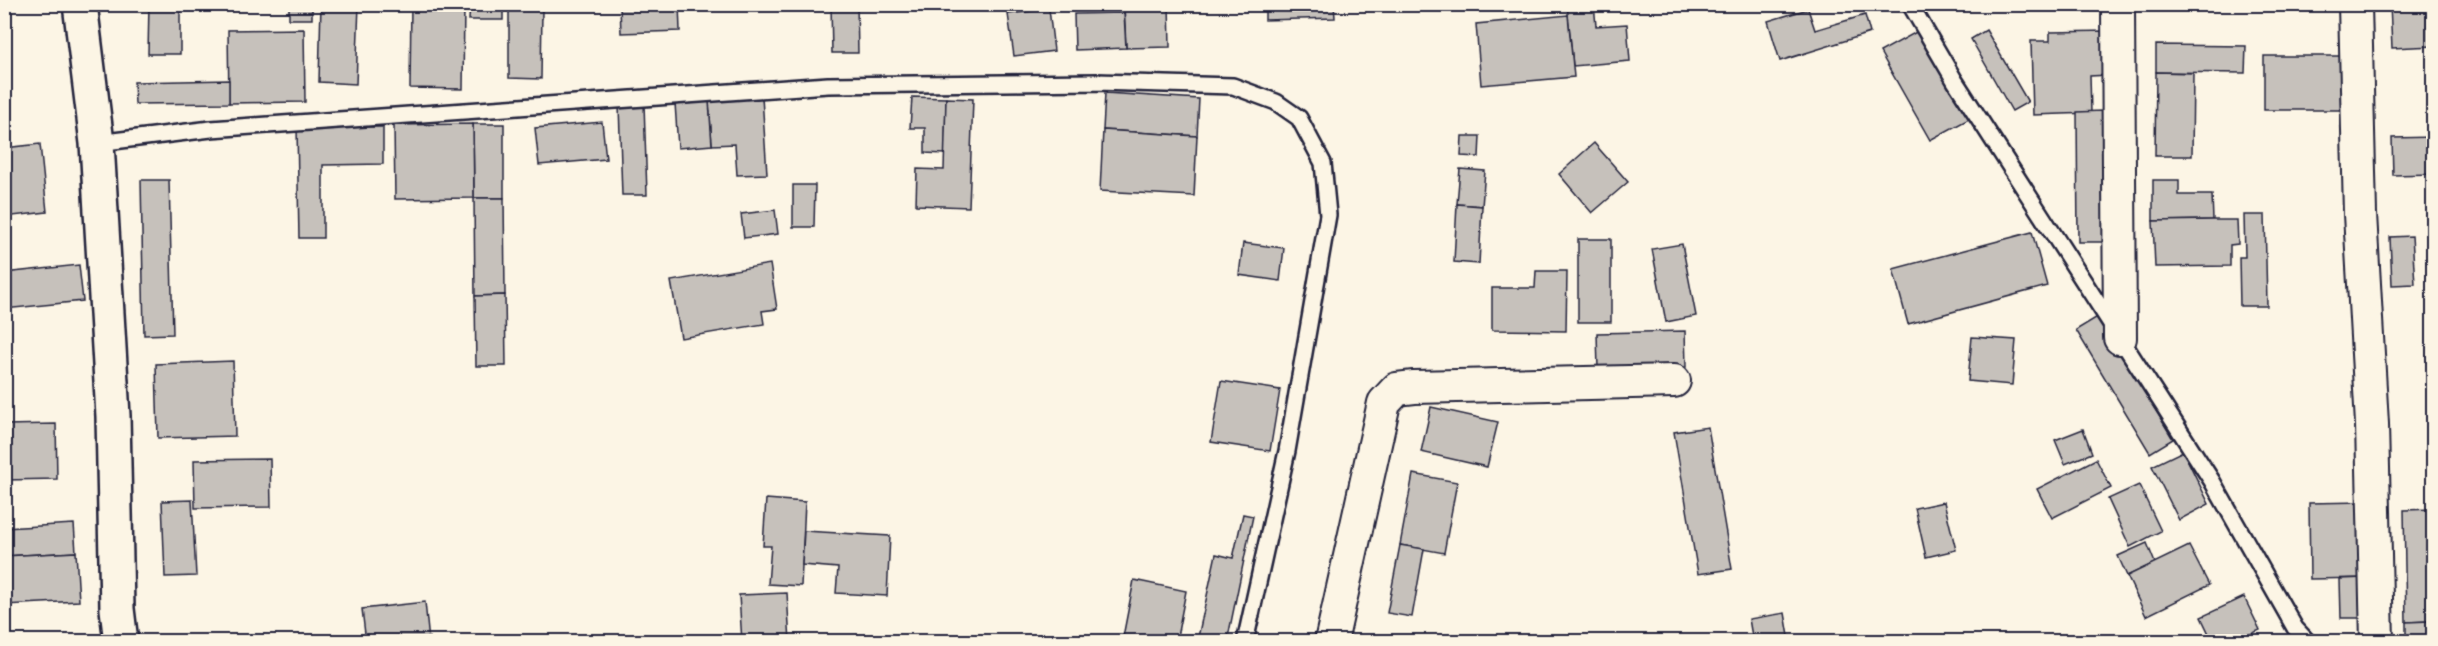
<svg xmlns="http://www.w3.org/2000/svg" width="2438" height="646" viewBox="0 0 2438 646" font-family="'Shantell Sans',sans-serif">
<style>
.building{fill:#c6c1bb;stroke:#22223b;stroke-width:1.5}
.lines{fill:none;stroke-linecap:round;stroke-linejoin:round}
.lane-casing{stroke:#22223b;stroke-width:20}
.street-casing{stroke:#22223b;stroke-width:36}
.secondary-casing{stroke:#22223b;stroke-width:38}
.lane{stroke:#fcf5e5;stroke-width:15}
.street{stroke:#fcf5e5;stroke-width:32}
.secondary{stroke:#fcf5e5;stroke-width:33}
</style>
<rect width="100%" height="100%" fill="#fcf5e5"/>
<filter id="ink" filterUnits="userSpaceOnUse"><feTurbulence type="fractalNoise" baseFrequency=".0167" numOctaves="2"/><feDisplacementMap in="SourceGraphic" scale="12" xChannelSelector="R" yChannelSelector="G"/><feConvolveMatrix kernelMatrix="1 2 1 2 8 2 1 2 1" color-interpolation-filters="sRGB"/></filter>
<g filter="url(#ink)">
<!-- building -->
<g class="building">
<path d="M149 4H180V54H148Z"/>
<rect x="289" y="4" width="23" height="15"/>
<path d="M321 4H359L356 84 319 82Z"/>
<path d="M411 4 464 5 463 89 410 88Z"/>
<path d="M470 4H503V20H469Z"/>
<path d="M679 4 680 31 621 33 620 6Z"/>
<path d="M831 4H857L858 53H832Z"/>
<path d="M1007 4H1049V9L1008 14Z"/>
<path d="M1124 4H1169L1170 47 1126 48Z"/>
<path d="M1265 4H1334L1335 18 1265 20Z"/>
<path d="M1567 4H1594L1596 26 1627 24 1630 61 1573 66Z"/>
<path d="M2390 4H2434V46L2392 48Z"/>
<path d="M509 9H542L541 79 509 78Z"/>
<path d="M1049 9 1054 51 1014 56 1008 14Z"/>
<path d="M1808 9 1815 30 1865 15 1870 33 1780 61 1768 21Z"/>
<path d="M1124 13 1126 48 1075 50 1074 14Z"/>
<path d="M1568 15 1574 77 1481 85 1476 24Z"/>
<path d="M304 29 305 102 229 103 228 30Z"/>
<path d="M1920 30 1969 119 1930 140 1880 52Z"/>
<path d="M1986 30 2028 102 2012 111 1971 39Z"/>
<path d="M2108 31 2109 75 2090 76 2091 113 2033 115 2031 41H2050V32Z"/>
<path d="M2156 45 2246 46 2245 73 2156 72Z"/>
<rect x="2264" y="56" width="77" height="54"/>
<path d="M2156 72 2193 73 2192 156H2155Z"/>
<path d="M229 80V103L135 104 134 82Z"/>
<path d="M1105 93 1199 99 1197 136 1103 130Z"/>
<path d="M762 97 767 174 737 175 735 144 712 145 709 101Z"/>
<path d="M912 97 946 98 945 154 925 153V128H910Z"/>
<path d="M946 98 973 99 969 207 916 205 917 169 944 170Z"/>
<path d="M709 101 712 145 678 148 675 103Z"/>
<path d="M644 104 647 195H622L619 105Z"/>
<path d="M2102 111 2104 242H2078L2077 112Z"/>
<path d="M602 122 606 159 539 165 535 128Z"/>
<path d="M473 124H504V198H474Z"/>
<path d="M473 124 474 198 395 199 394 125Z"/>
<path d="M297 127H383V164L323 165V238H299Z"/>
<path d="M1103 130 1197 136 1194 196 1100 191Z"/>
<path d="M1462 136H1480L1479 157 1461 156Z"/>
<path d="M2434 137V174L2393 175 2392 138Z"/>
<path d="M1594 143 1628 182 1592 213 1559 174Z"/>
<path d="M40 144 47 212 4 217V148Z"/>
<path d="M1460 169 1485 171 1482 206 1457 204Z"/>
<path d="M141 180H169L173 334 144 335Z"/>
<path d="M2153 180H2179V195H2212L2213 220 2153 221Z"/>
<path d="M793 185H815L814 227H793Z"/>
<path d="M474 198H504L505 295 475 296Z"/>
<path d="M1457 204 1482 206 1479 264 1454 262Z"/>
<path d="M775 210 778 234 744 238 741 214Z"/>
<path d="M2244 215H2265L2267 306H2240L2239 257H2245Z"/>
<path d="M2213 220H2237L2238 244 2230 245V266L2155 267 2153 221Z"/>
<path d="M2032 232 2047 286 1908 324 1893 269Z"/>
<path d="M2412 236 2415 284 2392 285 2390 237Z"/>
<rect x="1578" y="239" width="33" height="83"/>
<path d="M1243 243 1284 248 1280 281 1239 275Z"/>
<path d="M1682 244 1696 316 1666 322 1652 249Z"/>
<path d="M770 264 777 309 762 311 764 324 681 338 671 281Z"/>
<path d="M79 265 83 301 4 309V273Z"/>
<path d="M1536 271H1567L1566 331 1492 330V288H1535Z"/>
<path d="M505 295 506 366H476L475 296Z"/>
<path d="M2099 316 2173 439 2150 453 2076 330Z"/>
<path d="M1685 331 1686 367 1598 369 1597 333Z"/>
<path d="M1972 337 2016 340 2012 385 1968 381Z"/>
<path d="M233 361 235 436 158 438 156 364Z"/>
<path d="M1221 381 1280 390 1270 451 1211 442Z"/>
<path d="M1431 407 1498 422 1487 467 1421 452Z"/>
<path d="M56 424 57 479 4 480V425Z"/>
<path d="M1708 427 1732 569 1698 574 1674 432Z"/>
<path d="M2083 429 2092 453 2065 464 2055 440Z"/>
<path d="M2183 451 2209 504 2179 520 2152 466Z"/>
<path d="M270 459 271 507 195 508 194 460Z"/>
<path d="M2096 459 2111 488 2052 518 2037 489Z"/>
<path d="M1413 474 1457 482 1444 553 1400 545Z"/>
<path d="M2139 485 2161 531 2130 547 2108 499Z"/>
<path d="M766 499 805 502 801 586 768 584 771 546H763Z"/>
<path d="M192 500 196 576 165 577 162 501Z"/>
<path d="M1944 502 1956 550 1926 557 1915 508Z"/>
<path d="M2364 502 2365 578 2310 579 2309 503Z"/>
<path d="M2434 509V531H2429L2430 621 2406 622 2404 510Z"/>
<path d="M1243 514 1253 516 1227 642H1197L1216 554 1233 558Z"/>
<path d="M74 524 76 552 4 556V528Z"/>
<path d="M804 531 890 536 887 596 836 593 838 568 802 565Z"/>
<path d="M2147 543 2155 563 2127 576 2118 556Z"/>
<path d="M1400 545 1424 549 1412 617 1387 613Z"/>
<path d="M2189 546 2209 585 2146 616 2127 576Z"/>
<path d="M76 552 79 601 4 605V556Z"/>
<path d="M2365 578V618H2341L2340 579Z"/>
<path d="M1134 580 1186 591 1176 642H1122Z"/>
<path d="M787 593 790 642H742L739 595Z"/>
<path d="M2244 597 2260 630 2233 642H2213L2201 617Z"/>
<path d="M425 602 429 641 366 642 362 609Z"/>
<path d="M1785 613 1790 642H1753L1749 619Z"/>
<path d="M2430 621 2431 642H2406V622Z"/>
</g>
<g class="lines">
<defs>
<g id="lane">
<path d="M1910 4 1955 81 2212 481 2295 628 2308 642"/>
<path d="M97 143 211 129 828 85 1097 82 1233 86 1276 102 1299 118 1323 163 1328 215 1287 451 1245 642"/>
</g>
<g id="street">
<path d="M2118 4 2120 338"/>
<path d="M2355 4 2360 214 2372 424 2377 642"/>
<path d="M1331 642 1384 403 1397 389 1414 387 1674 381"/>
</g>
<path id="secondary" d="M80 4 97 143 113 416 117 609 121 642"/>
</defs>
<!-- lane casing -->
<use href="#lane" class="lane-casing"/>
<!-- street casing -->
<use href="#street" class="street-casing"/>
<!-- secondary casing -->
<use href="#secondary" class="secondary-casing"/>
<!-- lane -->
<use href="#lane" class="lane"/>
<!-- street -->
<use href="#street" class="street"/>
<!-- secondary -->
<use href="#secondary" class="secondary"/>
</g>
</g>
<!-- margin -->
<rect width="2438" height="646" fill="none" stroke="#fcf5e5" stroke-width="24"/>
<rect x="12" y="12" width="2414" height="622" fill="none" stroke="#22223b" stroke-width="2" filter="url(#ink)"/>
</svg>
